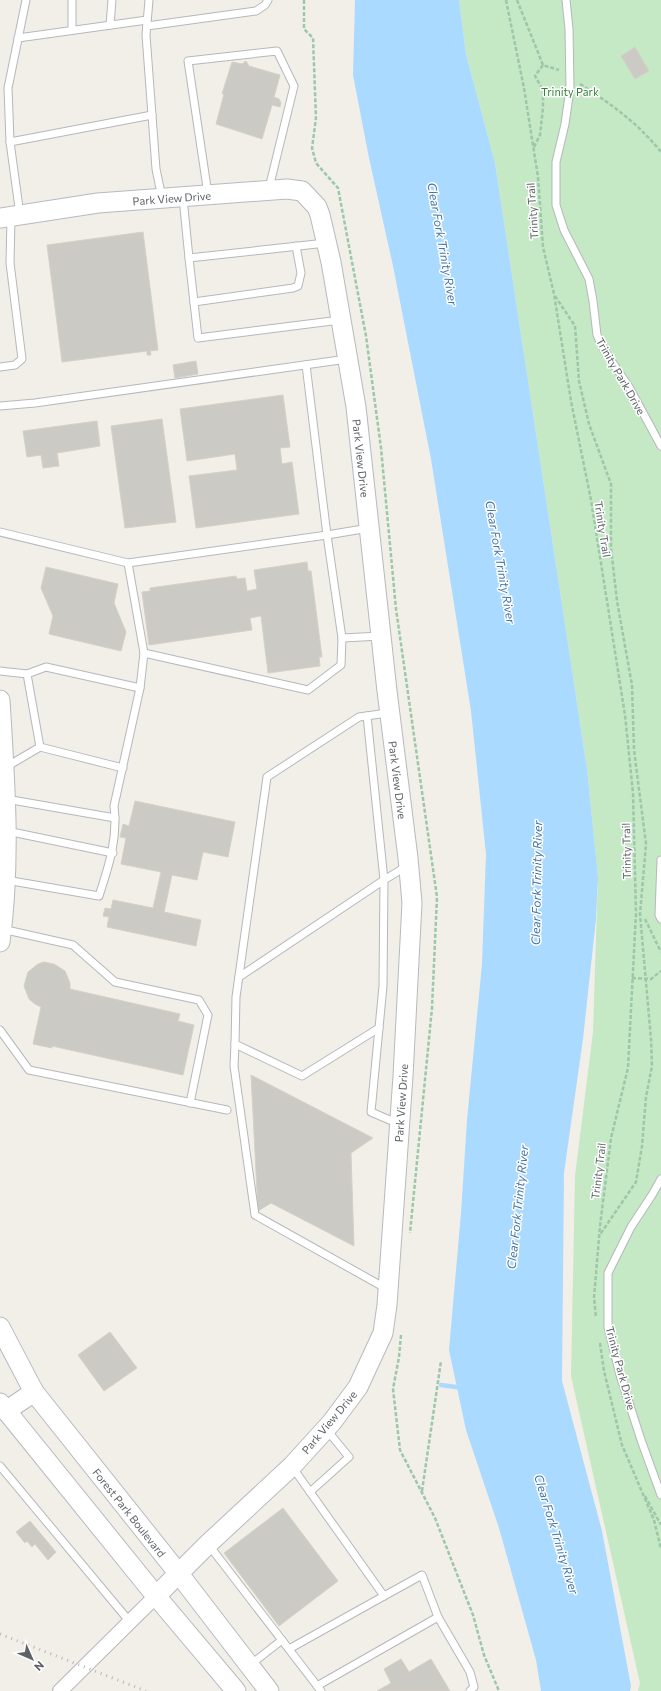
<svg xmlns="http://www.w3.org/2000/svg" width="661" height="1691" viewBox="0 0 661 1691" font-family="Commissioner,sans-serif">
<style>
.green{fill:#c5e8c5}
.water{fill:#aadaff}
.lines{fill:none;stroke-linecap:round;stroke-linejoin:round}
.stream{stroke:#aadaff;stroke-width:4.5}
.building{fill:#cccac5;stroke:#d6d1c6}
.lane-casing{stroke:#b5b8bc;stroke-width:9}
.street-casing{stroke:#b5b8bc;stroke-width:16}
.secondary-casing{stroke:#b6babf;stroke-width:21}
.path{stroke:#9cc7a9;stroke-width:2.5;stroke-dasharray:4 2;stroke-linecap:butt}
.lane{stroke:#fff;stroke-width:7}
.street{stroke:#fff;stroke-width:14}
.secondary{stroke:#fff;stroke-width:19}
.rail{stroke:#b6b7b8;stroke-width:3;stroke-dasharray:1 5;stroke-linecap:butt}
.labels{text-anchor:middle;dominant-baseline:central;stroke-width:3;stroke-linejoin:round;paint-order:stroke}
.park-label{font-size:11px;fill:#348238;stroke:#fff}
.street-label{font-size:11px;fill:#5f6368;stroke:#fff}
.water-label{font-size:12px;font-style:italic;fill:#4174aa;stroke:#fff}
</style>
<rect width="100%" height="100%" fill="#f1efe8"/>
<!-- green -->
<path class="green" d="M459 0H661V1691H638L640 1683 571 1376 575 1176 593 1032 598 877 587 769 495 163 466 54Z"/>
<!-- water -->
<path class="water" d="M355 0H459L466 54 495 163 587 769 598 877 596 919 583 1039 564 1173 562 1381 602 1531 631 1686 630 1691H541L536 1660 499 1528 466 1430 449 1350 461 1213 467 1120 482 964 486 854 471 711 431 459 393 266 369 158 353 75Z"/>
<g class="lines">
<!-- stream -->
<path class="stream" d="M441 1385 463 1388"/>
</g>
<!-- building -->
<g class="building">
<path d="M635 47 649 71 635 79 621 56Z"/>
<path d="M246 61 249 66 280 75 274 97 279 99 281 103 280 107 272 105 262 139 216 124 224 94H222L232 62 242 64Z"/>
<path d="M143 232 158 350 150 351 151 355H147V351L62 362 47 245Z"/>
<path d="M196 361 198 374 175 378 173 365Z"/>
<path d="M283 395 290 447 280 448 282 464 292 462 299 514 196 528 189 476 237 470 235 454 187 461 180 409Z"/>
<path d="M162 419 176 522 125 528 111 426Z"/>
<path d="M97 421 100 446 57 453 59 466 43 468 41 455 27 457 23 431Z"/>
<path d="M307 562 308 571H311L322 657H319L320 666 268 673 261 616 250 618 252 630 149 645 142 592 150 591V588L236 576 237 579 245 578 247 591 257 589 254 570Z"/>
<path d="M46 567 118 584 114 603 126 632 121 651 49 634 53 616 41 588Z"/>
<path d="M135 801 235 822 228 857 203 852 197 880 172 875 164 912 201 920 196 946 107 927 109 917 103 916 105 908 111 909 113 900 153 908 161 872 121 864 126 838 120 837 123 824 129 826Z"/>
<path d="M44 962 54 964 65 971 70 983V989L180 1014 178 1021 194 1025 183 1075 52 1046V1048L33 1044 41 1007 35 1004 29 999 24 986 28 972 38 964Z"/>
<path d="M251 1075 373 1138 351 1153 354 1246 271 1203 258 1211Z"/>
<path d="M110 1332 137 1368 104 1391 78 1355Z"/>
<path d="M283 1508 338 1581 279 1626 224 1553Z"/>
<path d="M30 1521 56 1552 48 1560 35 1544 32 1547 27 1541 25 1543 16 1532Z"/>
<path d="M401 1659 409 1672 431 1659 450 1691H377L391 1683 384 1669Z"/>
</g>
<g class="lines">
<defs>
<g id="lane">
<path d="M72 0V30"/>
<path d="M149 0 146 35 156 169 162 198"/>
<path d="M566 0 569 29 570 89 565 124 556 162V205L564 230 589 279 593 301 597 335 604 350 629 387 661 446"/>
<path d="M110 25 112 0"/>
<path d="M147 26 256 11 265 5 268 0"/>
<path d="M18 38 147 20"/>
<path d="M10 142 152 115"/>
<path d="M208 194 188 61 277 51 294 86 269 188"/>
<path d="M183 198 189 258"/>
<path d="M20 215 10 142 8 88 26 0"/>
<path d="M326 243 189 258 198 338 340 320"/>
<path d="M194 302 293 288 298 286 301 273 296 246"/>
<path d="M306 365 327 535 369 528"/>
<path d="M0 367 15 365 22 359 10 263 11 217"/>
<path d="M0 406 35 403 347 359"/>
<path d="M0 532 128 563 327 535 342 638 381 636"/>
<path d="M128 563 144 653 308 690 341 665 342 638"/>
<path d="M0 671 27 674 40 747 6 767"/>
<path d="M27 674 46 667 140 688"/>
<path d="M367 716 384 880 407 866"/>
<path d="M40 747 123 768"/>
<path d="M6 799 115 818"/>
<path d="M7 831 113 853"/>
<path d="M661 860 659 915 661 919"/>
<path d="M6 880 99 896C109 865 118 839 114 806L140 688 144 653"/>
<path d="M2 929 73 945 115 982 199 1000 208 1015 190 1103"/>
<path d="M239 977 384 880 383 986 371 1112 399 1124"/>
<path d="M0 1030 29 1070 227 1110"/>
<path d="M235 1044 302 1076 379 1028"/>
<path d="M661 1179 652 1195 631 1227 608 1273V1327L620 1375 641 1440 661 1495"/>
<path d="M387 1289 255 1215 234 1066 235 1044 236 997 267 777 359 717 388 713"/>
<path d="M0 1466 130 1622"/>
<path d="M310 1492 349 1457 326 1429"/>
<path d="M208 1544 321 1691"/>
<path d="M438 1617 470 1672 474 1687 470 1691"/>
<path d="M289 1649 384 1596 293 1468"/>
<path d="M250 1665 282 1640"/>
<path d="M317 1686 438 1617 422 1575 384 1596"/>
</g>
<path id="street" d="M60 1691 156 1596"/>
<g id="secondary">
<path id="s1" d="M0 218 98 203 287 189 302 191 317 207 320 215 331 262 356 407 387 691 408 858 412 903 403 1076 387 1305 383 1333 358 1387 332 1422 292 1466 208 1544 156 1596"/>
<path d="M0 700C5 781 11 861 0 942"/>
<path id="s2" d="M0 1327 34 1392 179 1574 269 1691"/>
<path d="M0 1403 156 1596 236 1691"/>
<path d="M6 1411 34 1392"/>
</g>
</defs>
<!-- lane casing -->
<use href="#lane" class="lane-casing"/>
<!-- street casing -->
<use href="#street" class="street-casing"/>
<!-- secondary casing -->
<use href="#secondary" class="secondary-casing"/>
<!-- path -->
<g class="path">
<path d="M304 0V29L313 38 316 118 312 148 316 163 338 188 366 336 381 448 396 609 437 897 432 1008 410 1233"/>
<path d="M506 0 524 88 538 177 543 247 554 294 571 401 591 500 625 715 633 793 636 913 628 1068 611 1138 600 1226 594 1298 596 1317"/>
<path d="M517 0 543 65"/>
<path d="M580 84C610 103 639 124 661 152"/>
<path d="M534 147 540 135 543 108V90L535 76 543 65 559 70"/>
<path d="M555 296 575 326 579 381 589 424 611 484V548L617 601 632 685 634 750 646 844 640 914 651 1039 652 1066 646 1097 642 1146 636 1182 599 1236"/>
<path d="M645 919 661 952"/>
<path d="M632 978 651 979 661 971"/>
<path d="M401 1335 399 1357 393 1389 400 1450 435 1518 473 1615 484 1655 499 1691"/>
<path d="M600 1343 604 1371 622 1445 654 1520 661 1549"/>
<path d="M422 1491 441 1361"/>
<path d="M645 1496 661 1525"/>
</g>
<!-- lane -->
<use href="#lane" class="lane"/>
<!-- street -->
<use href="#street" class="street"/>
<!-- secondary -->
<use href="#secondary" class="secondary"/>
<!-- rail -->
<path class="rail" d="M0 1634 146 1691"/>
</g>
<g class="labels">
<!-- park labels -->
<g class="park-label">
<text x="570" y="91">Trinity Park</text>
</g>
<!-- street labels -->
<g class="street-label">
<text stroke="none"><textPath href="#s1" startOffset="173">Park View Drive</textPath></text>
<text transform="translate(532 211) rotate(-94)">Trinity Trail</text>
<text transform="translate(621 376) rotate(60)">Trinity Park Drive</text>
<text stroke="none"><textPath href="#s1" startOffset="581">Park View Drive</textPath></text>
<text transform="translate(603 529) rotate(81)">Trinity Trail</text>
<text stroke="none"><textPath href="#s1" startOffset="905">Park View Drive</textPath></text>
<text transform="translate(626 851) rotate(-91)">Trinity Trail</text>
<text transform="translate(401 1103) rotate(-86)">Park View Drive</text>
<text transform="translate(598 1171) rotate(-83)">Trinity Trail</text>
<text transform="translate(621 1368) rotate(75)">Trinity Park Drive</text>
<text transform="translate(329 1422) rotate(-50)">Park View Drive</text>
<text stroke="none"><textPath href="#s2" startOffset="227">Forest Park Boulevard</textPath></text>
</g>
<!-- water labels -->
<g class="water-label">
<text transform="translate(443 244) rotate(80)">Clear Fork Trinity River</text>
<text transform="translate(501 562) rotate(80)">Clear Fork Trinity River</text>
<text transform="translate(536 883) rotate(-89)">Clear Fork Trinity River</text>
<text transform="translate(517 1207) rotate(-84)">Clear Fork Trinity River</text>
<text transform="translate(557 1534) rotate(73)">Clear Fork Trinity River</text>
</g>
</g>
<!-- north arrow -->
<g transform="translate(32 1659) rotate(135)" stroke="#ffffff" stroke-width="3" paint-order="stroke">
<path d="M0-3L7 15L0 10L-7 15Z" fill="#5f6368"/>
<text y="-6" font-size="11" font-weight="bold" text-anchor="middle" fill="#5f6368">N</text>
</g>
</svg>
